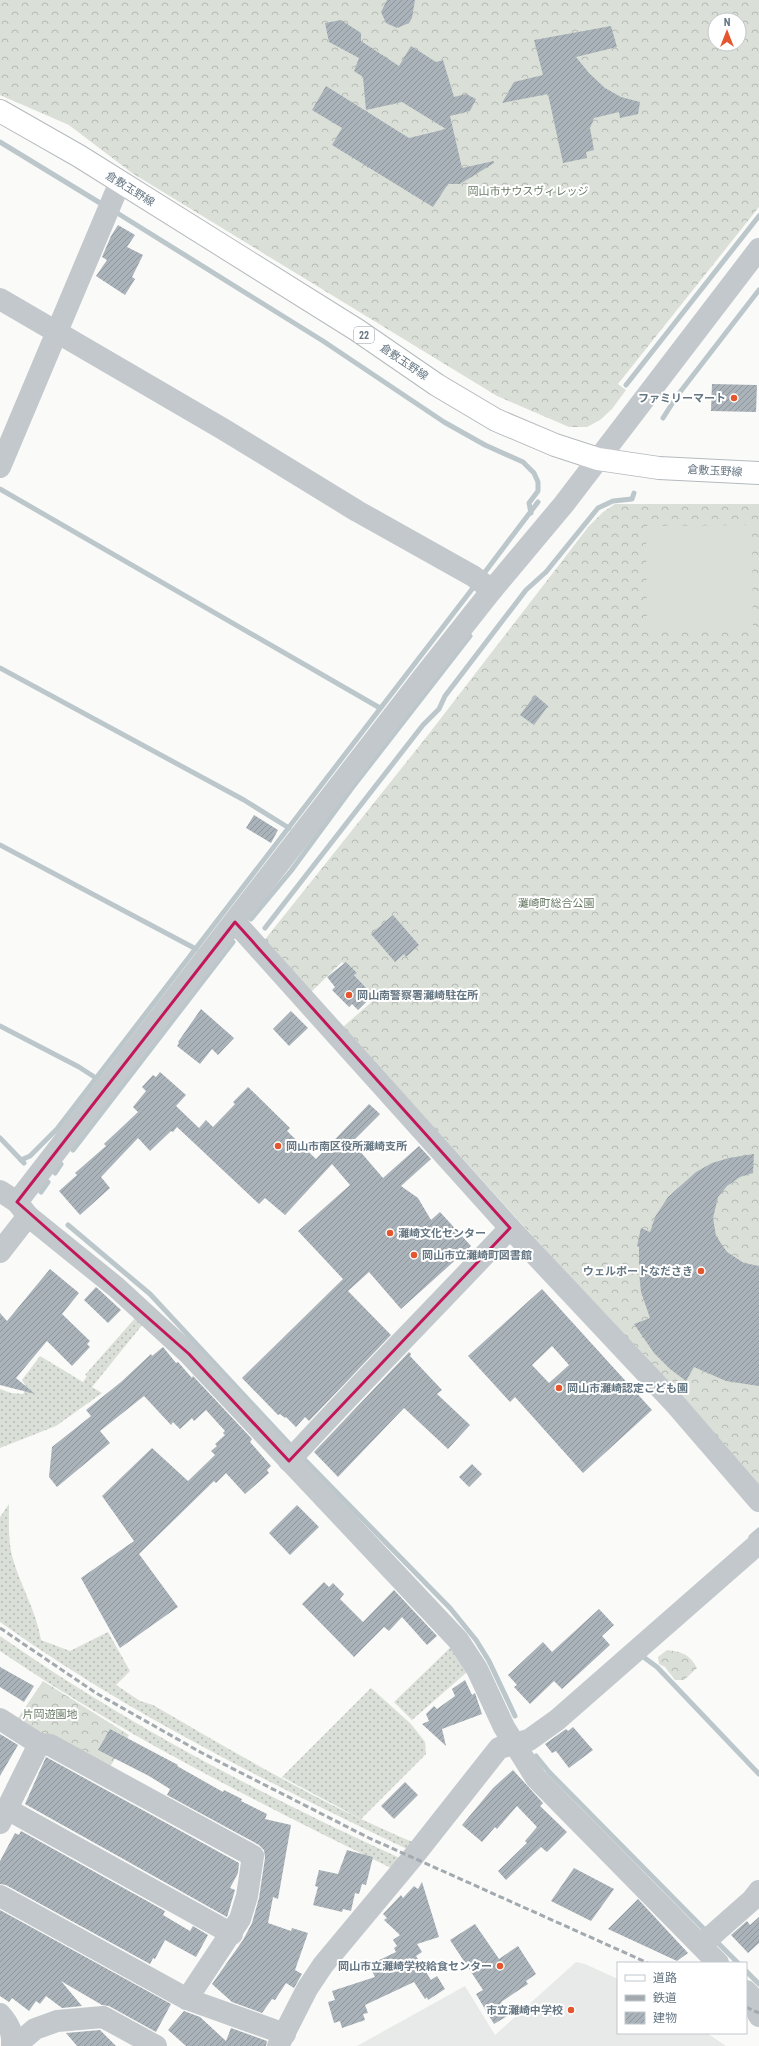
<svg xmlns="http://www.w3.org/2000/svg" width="759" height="2046" viewBox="0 0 759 2046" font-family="'Roboto Condensed','Noto Sans JP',sans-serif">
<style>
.built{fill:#e8e9e9}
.grass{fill:url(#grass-dots)}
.forest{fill:url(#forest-crowns);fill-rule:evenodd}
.pitch{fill:#dadfd7}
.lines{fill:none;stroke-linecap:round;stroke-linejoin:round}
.stream{stroke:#bbc7cb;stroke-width:5}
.building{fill:url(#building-hatch);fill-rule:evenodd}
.major-casing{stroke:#b5babe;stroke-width:24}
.minor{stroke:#c3c8cc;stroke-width:22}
.major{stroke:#fff;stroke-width:22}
.rail{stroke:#a2aab0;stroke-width:3;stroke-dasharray:6 3;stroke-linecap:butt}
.marked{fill:none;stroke:#c2185b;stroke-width:3;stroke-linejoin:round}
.poi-dot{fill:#e4572e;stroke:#fff;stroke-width:1.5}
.labels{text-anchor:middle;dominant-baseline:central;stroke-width:4;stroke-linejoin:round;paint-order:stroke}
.shield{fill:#fff;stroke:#939fa8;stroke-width:1}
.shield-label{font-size:10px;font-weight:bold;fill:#657683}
.street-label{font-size:11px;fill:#657683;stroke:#fff}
.park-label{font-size:11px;fill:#687a64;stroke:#fff}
.poi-label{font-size:11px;font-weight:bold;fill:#657683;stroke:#fff;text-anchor:start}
</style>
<defs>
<pattern id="grass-dots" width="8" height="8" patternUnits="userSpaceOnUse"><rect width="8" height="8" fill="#dadfd7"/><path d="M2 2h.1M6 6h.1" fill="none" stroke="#b4b9b4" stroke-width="1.8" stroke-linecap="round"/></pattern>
<pattern id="forest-crowns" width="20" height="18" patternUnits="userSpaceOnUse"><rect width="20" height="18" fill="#dadfd7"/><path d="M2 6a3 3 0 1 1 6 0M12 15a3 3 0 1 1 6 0" fill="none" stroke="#b4b9b4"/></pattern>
<pattern id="building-hatch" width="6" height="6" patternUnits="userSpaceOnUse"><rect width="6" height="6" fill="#aab3b9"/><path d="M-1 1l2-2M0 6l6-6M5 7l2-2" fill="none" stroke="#8e969c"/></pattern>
</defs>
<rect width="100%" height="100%" fill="#fafaf8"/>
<!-- built -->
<path class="built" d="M576 1962 585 1964 618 1979V2033H707L726 2046H357L465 1986 495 2035Z"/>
<!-- grass -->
<g class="grass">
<path d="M136 1317 143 1324 92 1387 102 1393 56 1426 0 1448V1389L11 1393 23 1394 27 1388 22 1380 40 1356 83 1382 87 1376 85 1375Z"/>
<path d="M9 1504C9 1521 8 1539 12 1556 20 1585 36 1610 41 1640L70 1651 108 1632 130 1671 116 1685 140 1701 153 1705C239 1755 323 1805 415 1843L409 1850C269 1783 127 1713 0 1622V1517Z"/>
<path d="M0 1636C127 1725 264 1796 404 1860L395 1870C259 1803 125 1736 0 1651Z"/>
<path d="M452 1646 467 1672 412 1720 394 1702Z"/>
<path d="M371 1688 411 1724 425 1742 426 1754 361 1819 282 1777Z"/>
</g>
<!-- forest -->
<g class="forest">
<path d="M0 0H759V207L618 384 626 390 612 409 600 420 587 427H569L497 396 132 173 69 125 0 95ZM715 20H739V44H715Z"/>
<path d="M615 504H759V1485L343 1027 376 998 342 962 311 992 263 942 428 735 589 526 603 512Z"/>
<path d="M667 1650C683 1652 689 1654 697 1668L684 1680H675L665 1667 659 1664 658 1657Z"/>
<path d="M43 1681 129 1735 107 1772 16 1721Z"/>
</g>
<!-- pitch -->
<path class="pitch" d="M752 525 753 628 647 629 646 526Z"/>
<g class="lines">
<!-- stream -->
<g class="stream">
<path d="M0 142 105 206"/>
<path d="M114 211 323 341 444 422 485 445 523 462 534 473 538 482V491L529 503 531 513"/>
<path d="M626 385 759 216"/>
<path d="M663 418 677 396 759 290"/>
<path d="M0 489 380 708"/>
<path d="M482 576 538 502"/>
<path d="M0 668 244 800 289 828"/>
<path d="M0 845 196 949"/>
<path d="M251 919 291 871 352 788 470 636"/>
<path d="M265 928 423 725 439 709 445 696 526 590 546 572 598 508 613 501 632 499 634 493"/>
<path d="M0 1026 79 1067 96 1078"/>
<path d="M0 1138 24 1163"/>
<path d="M73 1150 233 942"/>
<path d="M21 1160 30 1156 57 1129 476 584"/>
<path d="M55 1173 61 1164"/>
<path d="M41 1192 48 1182"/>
<path d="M68 1225 150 1294 294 1449"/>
<path d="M301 1456 450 1608 476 1640 489 1661 515 1716"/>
<path d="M751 1537 759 1530"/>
<path d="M642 1656 657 1667 759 1774"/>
<path d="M536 1756 549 1772 708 1933"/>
<path d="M715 1940 738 1963"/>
<path d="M746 1971 759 1984"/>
</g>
</g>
<!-- building -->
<g class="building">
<path d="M387 0H415L412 18 409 23 397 28 386 23 381 12Z"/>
<path d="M341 20 361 33V41L399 66 411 46 436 62 443 60 454 97 466 94 476 99 470 111 450 116 462 168 494 161V163L460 184H448L433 207 332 145 342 128 312 110 326 86 409 138 446 129 402 102 366 110 363 77 354 71 359 58 329 42 325 23Z"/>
<path d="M611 26 617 47 576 57 589 73 605 88 621 97 640 102 638 114 620 118 619 112 594 118 590 128 594 150 586 152 587 158 563 163 548 94 502 103 514 82 543 75 534 40Z"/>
<path d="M118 225 135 235 127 247 143 255 132 277 135 279 125 295 96 276 107 260 102 257 111 236Z"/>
<path d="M712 384 757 385 756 412 711 411Z"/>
<path d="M535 695 548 706 534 725 520 715Z"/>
<path d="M254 815 278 830 271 843 246 828Z"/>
<path d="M393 915 419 945 406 957 404 954 395 962 371 934Z"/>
<path d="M346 962 357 973 354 975 373 995 358 1010 352 1004 349 1007 332 990 335 987 327 977Z"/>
<path d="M201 1009 234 1038 218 1055 212 1049 200 1064 177 1046 179 1043 178 1042Z"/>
<path d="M291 1011 308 1028 289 1046 273 1029Z"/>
<path d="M160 1072 186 1095 176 1106 199 1128 206 1120 213 1127 235 1104 233 1102 248 1087 290 1128 287 1131 316 1159 369 1104 380 1114 352 1142 383 1178 419 1146 431 1159 401 1186 418 1198 431 1220 440 1212 471 1246 401 1309 369 1272 348 1291 391 1335 309 1421 305 1417 296 1427 286 1417 285 1418 280 1414 278 1415 242 1378 343 1279 298 1231 350 1185 332 1164 285 1215 265 1198 259 1204 177 1127 173 1132 171 1131 150 1151 138 1138 101 1177 110 1188 80 1215 59 1191 77 1175 75 1173 106 1146 104 1144 138 1112 133 1107 146 1091 142 1087 153 1075 156 1077Z"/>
<path d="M754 1154 753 1173 740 1177 727 1186 718 1197 713 1218 716 1236 727 1252 744 1263 759 1266V1386L726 1381 694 1367 686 1381 670 1369 654 1353 634 1324 650 1318 641 1292 639 1272V1247L637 1246 641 1228 650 1232 655 1217 668 1197 696 1172 712 1163 729 1158Z"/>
<path d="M50 1269 79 1293 62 1314 90 1341 87 1344 90 1347 72 1366 47 1341 16 1378 35 1394 0 1385V1313L7 1321Z"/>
<path d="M96 1287 121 1310 108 1323 84 1300Z"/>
<path d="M542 1289 652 1410 583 1473 515 1397 510 1402 468 1356ZM552 1346 569 1365 549 1383 532 1365Z"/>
<path d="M163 1347 176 1363 178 1362 192 1378 193 1376 252 1439 250 1442 271 1466 267 1470 269 1473 245 1494 226 1473 216 1483 214 1481 139 1554 178 1607 120 1648 81 1578 134 1541 102 1496 152 1448 188 1481 215 1455 211 1451 217 1446 215 1444 225 1435 223 1433 225 1431 206 1410 194 1421 192 1418 180 1429 173 1422 171 1425 144 1396 100 1431 110 1443 57 1487 49 1477 52 1447 91 1416 86 1410 121 1382 151 1354 152 1356Z"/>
<path d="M409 1352 411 1354 410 1356 442 1390 437 1394 470 1425 448 1449 404 1408 338 1477 314 1452Z"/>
<path d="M472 1464 482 1474 469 1487 459 1477Z"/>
<path d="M297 1505 319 1527 290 1555 269 1533Z"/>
<path d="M324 1582 329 1587 333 1583 344 1594 340 1599 363 1622 394 1590 437 1636 427 1645 402 1617 389 1631 384 1627 354 1657 302 1604Z"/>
<path d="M599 1609 614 1625 602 1636 610 1645 562 1689 554 1681 530 1704 514 1687 517 1685 508 1675 543 1642 552 1652Z"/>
<path d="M0 1667 34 1686 24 1702 0 1687Z"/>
<path d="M465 1680 472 1695 475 1693 482 1714 442 1729 446 1746 422 1724 429 1721 426 1714 434 1706 437 1709 455 1696 452 1689Z"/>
<path d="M573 1727 593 1750 569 1768 556 1751 552 1753 545 1744 566 1729 568 1731Z"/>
<path d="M110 1729 178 1765 177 1766 223 1792 224 1790 242 1799 241 1801 267 1814 265 1819 291 1825 278 1899 273 1897 268 1923 291 1931 292 1928 308 1933 295 1970 302 1974 294 1988 286 1983 275 2000 272 1999 262 2013 232 2002 212 1984 243 1940 252 1923 259 1898 265 1858 264 1850 259 1845 167 1795 170 1789 149 1776 98 1750Z"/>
<path d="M0 1734 18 1745 0 1776Z"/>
<path d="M46 1757 239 1863 238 1873 230 1888 235 1890 227 1917 25 1804Z"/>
<path d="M513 1770 543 1803 540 1806 567 1832 547 1852 541 1847 506 1880 498 1871 527 1843 525 1841 537 1827 517 1806 497 1829 495 1827 482 1842 462 1825 493 1788Z"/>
<path d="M405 1782 418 1795 394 1819 381 1806Z"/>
<path d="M21 1831 165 1911 163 1915 190 1931 193 1926 208 1935 196 1957 165 1940 155 1959 153 1958 150 1964 6 1885 0 1884V1861L15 1833 19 1835Z"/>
<path d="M347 1850 373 1857 366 1885 362 1884 359 1894 355 1893 351 1911 343 1909 342 1912 313 1905 318 1887 315 1886 319 1870 338 1874Z"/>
<path d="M574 1868 614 1889 591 1921 551 1901Z"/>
<path d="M422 1882 439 1937 417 1944 422 1952 416 1956 431 1980 437 1976 445 1989 428 2000 427 1997 425 1999 414 1982 365 2005 368 2013 363 2014 365 2020 342 2028 340 2021 334 2023 328 2002 335 2000 332 1991 375 1977 369 1965 396 1952 394 1948 397 1946 393 1940 400 1935 384 1920 387 1918 383 1914 401 1895 403 1898 414 1886 418 1889Z"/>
<path d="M638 1899 688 1953 677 1961 608 1929Z"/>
<path d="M0 1910 171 2004 156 2032 109 2006 102 2005 61 1981 82 2006 62 2008 46 1996 40 2004 36 2001 29 2011 12 1998 9 2002 0 1996Z"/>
<path d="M759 1917V1943L748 1953 731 1935 747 1921 750 1925Z"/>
<path d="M475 1924 499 1959 518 1946 536 1974 526 1981 528 1984 501 2002 509 2015 494 2024 476 1994 483 1990 450 1940Z"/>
<path d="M184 2011 200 2017 226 2041 231 2028 267 2041 266 2046H186L168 2030Z"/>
<path d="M100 2030 116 2046H77L66 2033Z"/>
</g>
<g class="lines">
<defs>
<path id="major" d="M0 111 79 156 357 330 437 385 496 420 555 445 598 459 659 468 759 473"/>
</defs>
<!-- major casing -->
<use href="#major" class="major-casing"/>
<!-- minor -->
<g class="minor">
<path d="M0 299 223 429 357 511 473 576 492 590"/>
<path d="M0 467 120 182"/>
<path d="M235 922 510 1228 677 1406 759 1501"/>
<path d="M0 1191 17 1202 28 1216 116 1287 189 1354 458 1640 477 1669 504 1727 536 1778 718 1963"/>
<path d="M17 1202 424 676 492 590 564 504 759 249"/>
<path d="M0 1252 28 1216"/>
<path d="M289 1461C361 1382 437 1306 510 1228"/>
<path d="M0 1719 39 1744 0 1823"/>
<path d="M39 1744 50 1745 253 1856 247 1896 240 1919 187 1999"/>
<path d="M7 1809 232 1934"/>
<path d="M0 1896 187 1999 285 2034"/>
<path d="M701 1945 752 1900 759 1891"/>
<path d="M746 1991 750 1995 759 2016"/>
<path d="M0 2014C9 2024 13 2032 12 2046"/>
<path d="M15 2046 35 2029 57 2021 103 2017 156 2046"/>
<path d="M278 2046 307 1989 323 1965 413 1857 499 1748 529 1740 557 1720 759 1543"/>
</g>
<!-- major -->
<use href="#major" class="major"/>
<!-- rail -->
<g class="rail">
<path d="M0 1628 96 1693 202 1753 369 1838 648 1963"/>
<path d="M746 2007 759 2013"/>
</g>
</g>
<!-- marked area -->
<path class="marked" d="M235 922 510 1228 289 1461 189 1354 17 1202Z"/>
<!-- markers -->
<g class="poi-dot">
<circle cx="734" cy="398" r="4"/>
<circle cx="349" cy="995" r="4"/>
<circle cx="278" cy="1146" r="4"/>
<circle cx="390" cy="1233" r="4"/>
<circle cx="414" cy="1255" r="4"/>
<circle cx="701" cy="1271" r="4"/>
<circle cx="559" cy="1388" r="4"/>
<circle cx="500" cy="1966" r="4"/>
<circle cx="571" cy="2010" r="4"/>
</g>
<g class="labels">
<!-- shield labels -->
<rect class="shield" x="354" y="327" width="20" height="16" rx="3"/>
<g class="shield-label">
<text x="364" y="335">22</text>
</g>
<!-- street labels -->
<g class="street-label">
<text transform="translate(130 189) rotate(32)">倉敷玉野線</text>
<text transform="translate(404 362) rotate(34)">倉敷玉野線</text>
<text transform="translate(715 471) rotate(3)">倉敷玉野線</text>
</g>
<!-- park labels -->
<g class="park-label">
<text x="528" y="191">岡山市サウスヴィレッジ</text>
<text x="556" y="903">灘崎町総合公園</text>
<text x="50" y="1714">片岡遊園地</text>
</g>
<!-- poi labels -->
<g class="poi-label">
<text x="726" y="398" text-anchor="end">ファミリーマート</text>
<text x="357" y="995">岡山南警察署灘崎駐在所</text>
<text x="286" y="1146">岡山市南区役所灘崎支所</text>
<text x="398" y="1233">灘崎文化センター</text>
<text x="422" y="1255">岡山市立灘崎町図書館</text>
<text x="693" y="1271" text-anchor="end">ウェルポートなださき</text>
<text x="567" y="1388">岡山市灘崎認定こども園</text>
<text x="492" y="1966" text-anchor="end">岡山市立灘崎学校給食センター</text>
<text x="563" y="2010" text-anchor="end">市立灘崎中学校</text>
</g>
</g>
<!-- legend -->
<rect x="617" y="1962" width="130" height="72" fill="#ffffff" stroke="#c1c8cd"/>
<rect x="625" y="1975" width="20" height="6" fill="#ffffff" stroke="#c1c8cd"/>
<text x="653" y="1982" font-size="12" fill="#657683">道路</text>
<rect x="625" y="1995" width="20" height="6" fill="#a2aab0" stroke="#c1c8cd"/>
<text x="653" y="2002" font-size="12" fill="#657683">鉄道</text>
<rect x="625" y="2012" width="20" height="12" fill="url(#building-hatch)" stroke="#c1c8cd"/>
<text x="653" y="2022" font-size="12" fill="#657683">建物</text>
<!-- north arrow -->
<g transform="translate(727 32)"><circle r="19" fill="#ffffff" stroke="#c1c8cd"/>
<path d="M0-3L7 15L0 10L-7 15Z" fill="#e4572e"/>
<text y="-6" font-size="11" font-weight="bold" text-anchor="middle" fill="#657683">N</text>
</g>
</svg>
